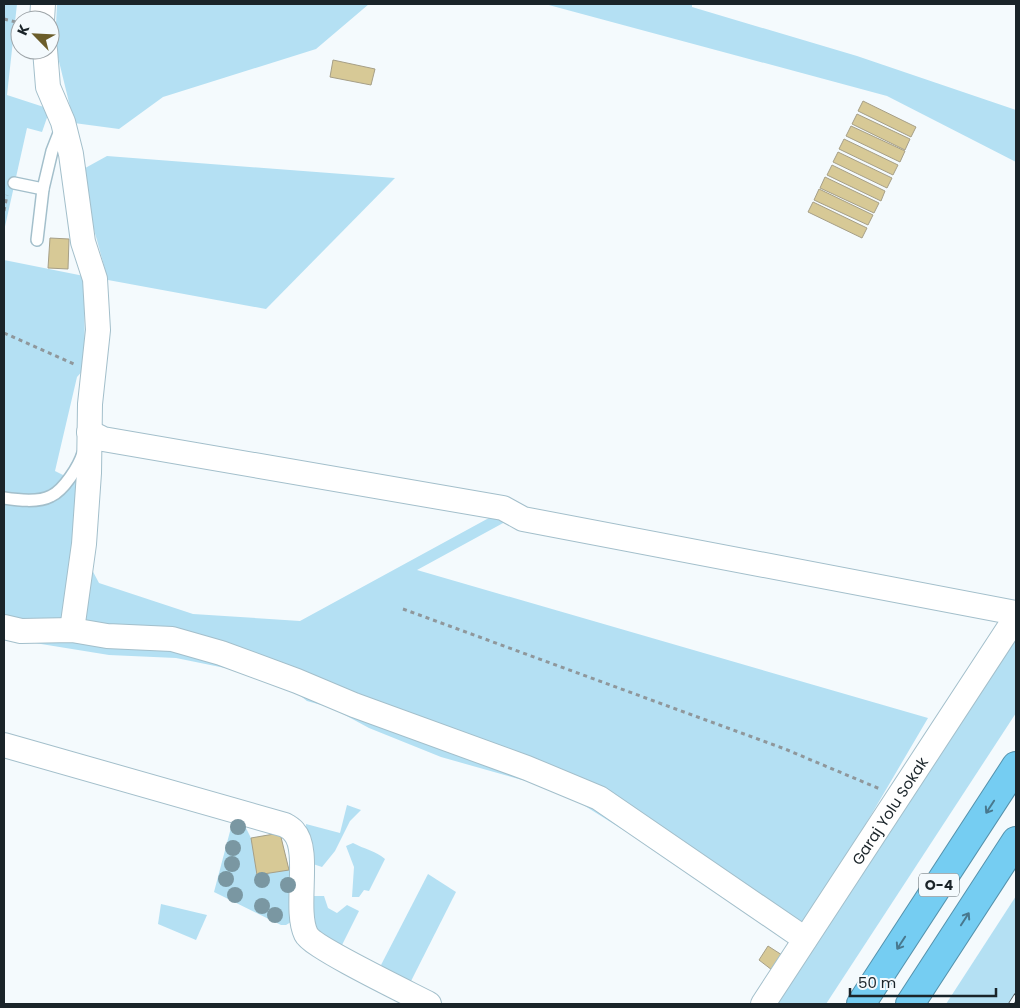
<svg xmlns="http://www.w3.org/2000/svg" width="1020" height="1008" viewBox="0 0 1020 1008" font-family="Poppins,sans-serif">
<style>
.green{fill:#b4e0f3}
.building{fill:#d7c996;stroke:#a69f87}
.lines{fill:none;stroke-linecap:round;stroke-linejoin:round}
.service-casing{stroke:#a3bfcb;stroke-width:14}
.minor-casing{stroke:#a3bfcb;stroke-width:26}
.motorway-casing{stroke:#5592ac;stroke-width:30}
.path{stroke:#8f979b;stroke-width:3;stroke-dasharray:4 4;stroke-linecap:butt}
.service{stroke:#fff;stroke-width:11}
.minor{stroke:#fff;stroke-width:24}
.motorway{stroke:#75cdf2;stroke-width:28}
.rail-casing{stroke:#545d61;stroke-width:5.5}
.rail{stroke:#f4fafd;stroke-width:4;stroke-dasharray:11;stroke-linecap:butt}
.tree{fill:#7a97a2}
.oneway{stroke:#48788e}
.labels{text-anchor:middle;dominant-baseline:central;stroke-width:5;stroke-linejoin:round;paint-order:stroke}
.shield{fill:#f4fafd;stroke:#5b6469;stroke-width:1}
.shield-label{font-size:14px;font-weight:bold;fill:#1a2429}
.street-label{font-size:15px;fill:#1a2429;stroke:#f4fafd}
</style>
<rect width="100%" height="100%" fill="#f4fafd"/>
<!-- green -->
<g class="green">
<path d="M4 4H17L7 95 50 109 42 132 27 128 4 231Z"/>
<path d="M57 4H369L316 49 163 97 119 129 74 123 55 45Z"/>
<path d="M545 4H692V7L857 56 1016 110V162L887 96Z"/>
<path d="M107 156 395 178 266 309 108 280 78 172Z"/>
<path d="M4 260 84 276 85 368 77 377 55 471 83 485 90 566 99 583 193 614 300 621 498 513 505 522 417 570 928 718 857 839 793 936 561 791 441 757 369 728 332 708 307 701 298 694 230 669 176 658 109 655 4 638Z"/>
<path d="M1016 624V713L826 1004H769Z"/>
<path d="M347 805 361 810 350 821 335 851 322 867 307 862 306 824 340 833Z"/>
<path d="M233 820 243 822 251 838 280 833 289 870 291 922 286 925H281L214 892Z"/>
<path d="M353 843C364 849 376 851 385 859L369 891 364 890 359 897H352L354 867 346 846Z"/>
<path d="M428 874 456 892 408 987 381 965Z"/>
<path d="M314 896H324L328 908 337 913 347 905 359 911 341 947 315 931 311 910Z"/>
<path d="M1016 896V997L1012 1004H946Z"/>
<path d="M161 904 207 915 196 940 158 924Z"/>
</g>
<!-- building -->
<g class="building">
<path d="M333 60 375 69 371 85 330 77Z"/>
<path d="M863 101 916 127 911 137 858 111Z"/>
<path d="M857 114 910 139 905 150 852 124Z"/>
<path d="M851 126 905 151 900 162 846 136Z"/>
<path d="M844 139 898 165 893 175 839 149Z"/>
<path d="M838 152 892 178 887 188 833 162Z"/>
<path d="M832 165 885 191 881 201 827 175Z"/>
<path d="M825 177 879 203 874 213 820 188Z"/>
<path d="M819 189 873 215 868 225 814 200Z"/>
<path d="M813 202 867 228 862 238 808 212Z"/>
<path d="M50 238 69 239 68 269 48 268Z"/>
<path d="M280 833 289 870 257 875 251 838Z"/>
<path d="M768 946 782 955 772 970 759 960Z"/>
</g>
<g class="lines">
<defs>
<g id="service">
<path d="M14 183 43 189 52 151 61 128"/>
<path d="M37 240 43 189"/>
<path d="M4 498C17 500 38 503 51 496 64 490 79 466 83 453"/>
</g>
<g id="minor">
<path d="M42 20 43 4"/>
<path d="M45 50 48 87 63 122 71 154 83 242 95 279 98 330 90 404 89 473 84 544 72 630"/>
<path d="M89 432 103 439 503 508 523 519 1016 613"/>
<path d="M4 627 21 631 72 630 107 636 172 639 221 653 297 681 354 705 527 768 599 798 805 939"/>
<path d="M4 745 285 825C288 827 292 829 294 832 311 850 294 909 306 934 312 947 410 994 429 1004"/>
<path id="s1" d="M763 1004 1016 617"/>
</g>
<g id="motorway">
<path d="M861 1004 1016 766"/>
<path d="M910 1004 1016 841"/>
</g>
</defs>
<!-- service casing -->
<use href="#service" class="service-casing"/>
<!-- minor casing -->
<use href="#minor" class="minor-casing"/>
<!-- motorway casing -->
<use href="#motorway" class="motorway-casing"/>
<!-- path -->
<g class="path">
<path d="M4 19 20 23"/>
<path d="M4 211 7 195"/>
<path d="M4 333 74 364"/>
<path d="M403 609 785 749 880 789"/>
</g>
<!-- service -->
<use href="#service" class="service"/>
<!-- minor -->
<use href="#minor" class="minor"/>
<!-- motorway -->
<use href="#motorway" class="motorway"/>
<defs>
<path id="rail" d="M1011 1004 1016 996"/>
</defs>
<!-- rail casing -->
<use href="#rail" class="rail-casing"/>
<!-- rail -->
<use href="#rail" class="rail"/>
</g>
<!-- trees -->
<g class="tree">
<circle cx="238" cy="827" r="8"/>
<circle cx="233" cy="848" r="8"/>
<circle cx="232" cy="864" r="8"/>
<circle cx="226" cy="879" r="8"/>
<circle cx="262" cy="880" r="8"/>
<circle cx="288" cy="885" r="8"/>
<circle cx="235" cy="895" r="8"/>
<circle cx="262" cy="906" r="8"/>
<circle cx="275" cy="915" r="8"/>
</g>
<!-- one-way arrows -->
<defs><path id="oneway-shaft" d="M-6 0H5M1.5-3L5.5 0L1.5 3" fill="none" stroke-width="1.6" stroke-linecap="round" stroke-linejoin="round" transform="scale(1.25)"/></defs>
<g class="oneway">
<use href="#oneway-shaft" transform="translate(990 807) rotate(123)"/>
<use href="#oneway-shaft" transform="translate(965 919) rotate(-57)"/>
<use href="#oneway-shaft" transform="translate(901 943) rotate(123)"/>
</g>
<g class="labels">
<!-- shield labels -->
<rect class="shield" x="919" y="873.5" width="40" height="23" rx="4"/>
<g class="shield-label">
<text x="939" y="885">O-4</text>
</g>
<!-- street labels -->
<g class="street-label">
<text stroke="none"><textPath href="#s1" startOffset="231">Garaj Yolu Sokak</textPath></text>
</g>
</g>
<!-- border -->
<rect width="1020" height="1008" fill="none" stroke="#1a2429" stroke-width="10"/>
<!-- north arrow -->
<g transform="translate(35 35) rotate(294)"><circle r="24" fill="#f4fafd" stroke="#9da4a8"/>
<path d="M0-4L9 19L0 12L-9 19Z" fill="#6b5d2a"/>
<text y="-8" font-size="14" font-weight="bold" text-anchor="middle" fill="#1a2429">K</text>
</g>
<!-- scale -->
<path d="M850 988v8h146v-8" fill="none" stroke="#1a2429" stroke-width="2.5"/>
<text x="858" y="988" font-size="15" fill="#1a2429" stroke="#f4fafd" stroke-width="4" paint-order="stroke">50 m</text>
</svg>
